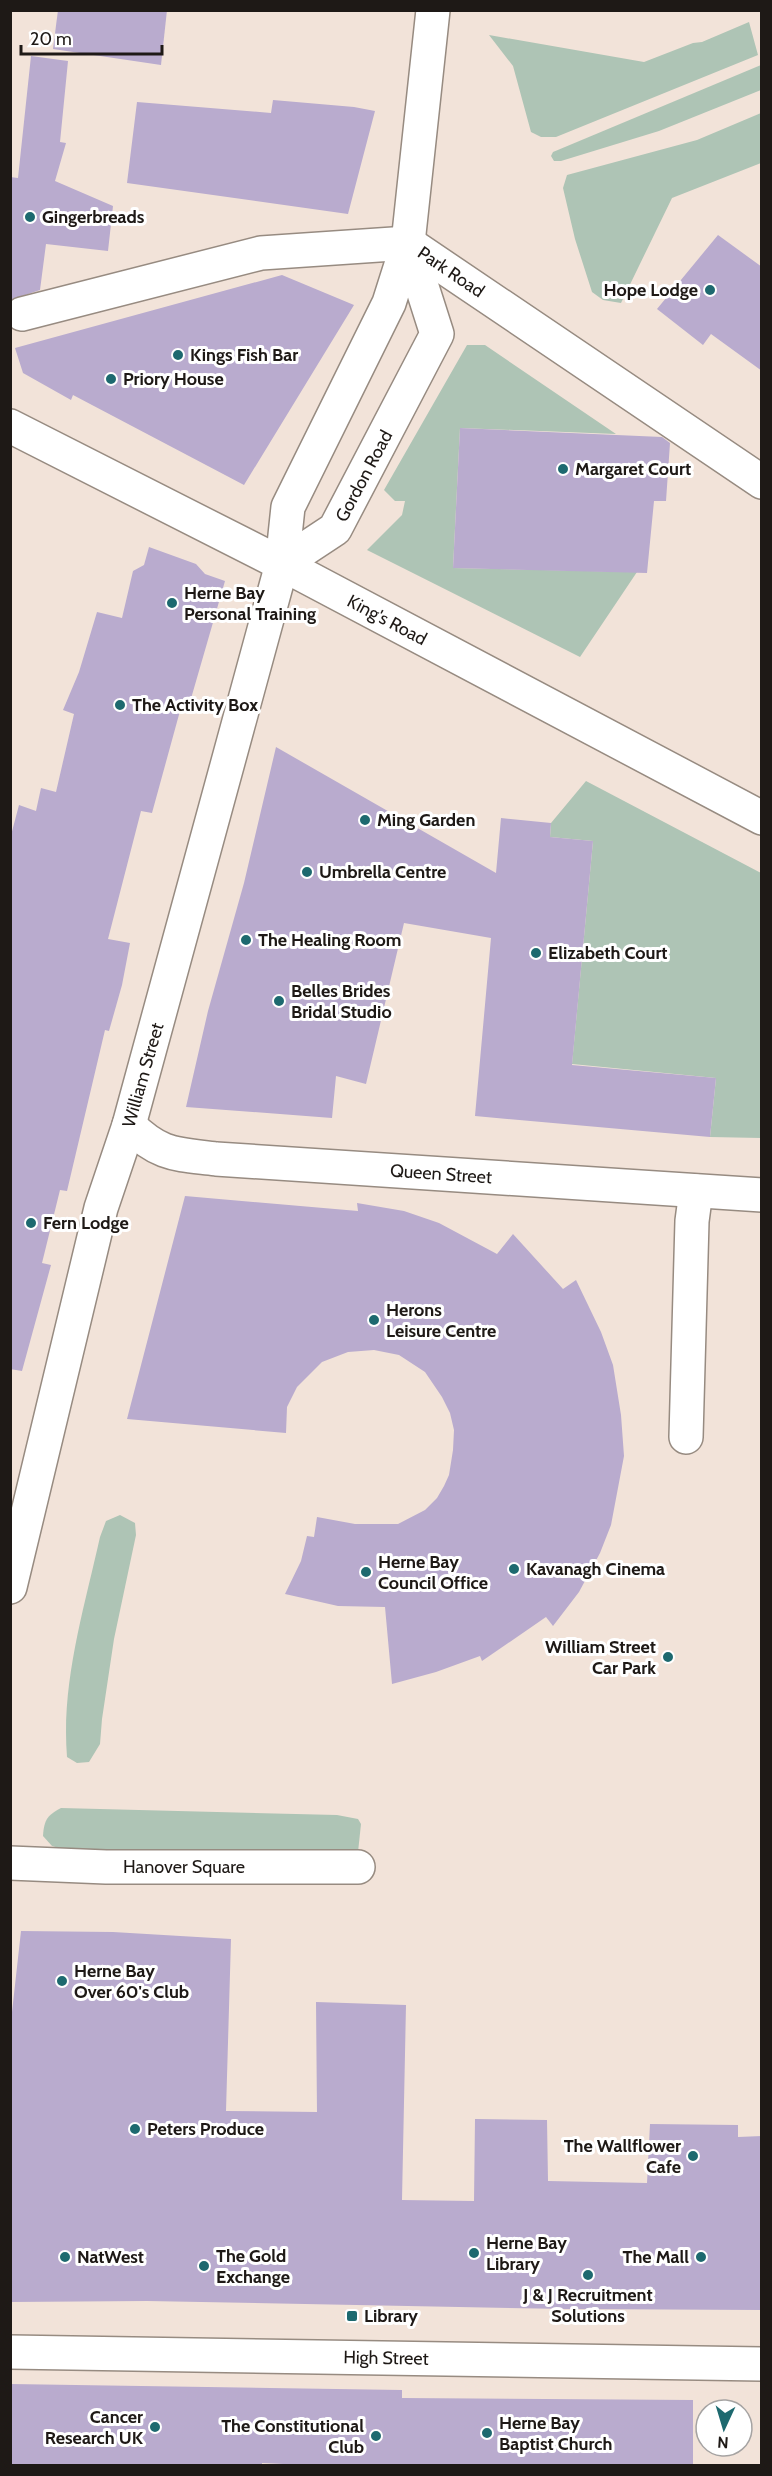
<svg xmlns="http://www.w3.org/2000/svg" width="772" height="2476" viewBox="0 0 772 2476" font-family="Cabin,sans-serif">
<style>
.green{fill:#aec4b5}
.building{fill:#b9abce}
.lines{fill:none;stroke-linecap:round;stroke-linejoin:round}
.minor-casing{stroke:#978b81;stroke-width:36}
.major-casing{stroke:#978b81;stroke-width:36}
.minor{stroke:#fff;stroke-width:33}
.major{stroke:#fff;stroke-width:33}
.poi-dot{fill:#1d696f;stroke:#fff;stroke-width:2}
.labels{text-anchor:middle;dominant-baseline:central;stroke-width:6;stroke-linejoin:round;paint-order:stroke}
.poi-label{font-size:18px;font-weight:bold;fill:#1e1916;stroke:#fff;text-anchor:start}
.street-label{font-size:18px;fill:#1e1916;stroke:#fff}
</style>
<rect width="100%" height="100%" fill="#f2e3d9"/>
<!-- green -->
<g class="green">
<path d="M749 22 758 55 556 137H541L531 132 513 66 489 35 644 62 693 43 702 42Z"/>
<path d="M761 65V90L659 131 561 161H554L551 156 553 152Z"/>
<path d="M761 113V163L672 198 621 303 603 300 592 292 575 239 563 188 567 175 697 140Z"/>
<path d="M467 345H485L616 434 460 428 453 568 637 572 580 657 367 550 402 515 405 501H395L384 490Z"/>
<path d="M586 781 761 873V1138L710 1137 716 1078 572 1064 593 841 550 837 551 823Z"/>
<path d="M120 1515 135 1523 136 1535 114 1639 102 1719 100 1744 89 1762 77 1763 67 1757C61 1683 84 1609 100 1537L106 1521Z"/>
<path d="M61 1808 337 1815 358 1819 361 1824 358 1852 70 1851 52 1846 43 1836C44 1819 48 1815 61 1808Z"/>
</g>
<!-- building -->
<g class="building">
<path d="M58 10H167L161 65 53 49Z"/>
<path d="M31 56 68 61 60 142 66 143 55 181 113 206 108 251 46 244 40 290 10 300V177L18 178Z"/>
<path d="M273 100 354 107 375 111 348 214 127 183 137 102 271 113Z"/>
<path d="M718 235 762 267V371L711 334 703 345 657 309Z"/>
<path d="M282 275 354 305 244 485 73 395 71 400 23 373 15 348Z"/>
<path d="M460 428 662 437 670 443 666 501H654L647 573 453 568Z"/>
<path d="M149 547 196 564 205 574 225 581 190 702 183 700 152 813 141 811 108 939 130 943 122 985 109 1031 105 1030 67 1191 60 1190 42 1263 51 1265 22 1371 10 1369V839L19 805 36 811 41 788 56 792 74 714 63 710 79 672 97 612 122 618 133 571 144 565Z"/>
<path d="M276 747 496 873 501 818 551 823 550 837 593 841 572 1065 716 1078 710 1137 475 1116 491 938 404 923 366 1084 336 1076 332 1118 186 1107 208 1011 244 883Z"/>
<path d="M185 1196 358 1211 357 1203 404 1211 439 1223 497 1254 513 1234 563 1289 576 1280 601 1332 613 1365 621 1415 624 1456 611 1525 600 1553 579 1592 553 1626 546 1617 482 1661 480 1656 436 1672 392 1684 385 1607 338 1606 285 1594 301 1561 307 1536 314 1537 317 1517 355 1524H398L425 1510 437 1498 444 1486 449 1475 453 1450 454 1430 450 1413 442 1397 425 1372 399 1355 374 1350 348 1352 322 1362 297 1387 287 1407 286 1433 127 1419Z"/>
<path d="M21 1931 113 1932 231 1939 226 2111 317 2112 316 2002 406 2005 402 2200 474 2201 475 2119 547 2120 548 2181 647 2183 650 2124 738 2125V2137L762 2136V2310L566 2309 147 2301 10 2302V2030Z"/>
<path d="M10 2384 402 2390V2398L693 2400V2466H326L262 2463V2466H10Z"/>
</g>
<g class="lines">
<defs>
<g id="minor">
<path d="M22 314 261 253 408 243 762 482"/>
<path d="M10 426 282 564 762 818"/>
<path d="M282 564 335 529 437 334 408 243"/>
<path d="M129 1125C160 1156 176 1154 216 1159L762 1195"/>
<path d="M686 1437 692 1221 696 1191"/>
<path d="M10 1587 101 1208 129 1125 282 564 288 507 389 303 408 243 433 10"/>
<path d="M10 1863 106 1867H358"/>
</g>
<path id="major" d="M10 2352 762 2364"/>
</defs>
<!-- minor casing -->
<use href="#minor" class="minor-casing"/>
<!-- major casing -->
<use href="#major" class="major-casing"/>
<!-- minor -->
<use href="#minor" class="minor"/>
<!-- major -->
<use href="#major" class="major"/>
</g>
<!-- markers -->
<g class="poi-dot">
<circle cx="30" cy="217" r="6"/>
<circle cx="710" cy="290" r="6"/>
<circle cx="178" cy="355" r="6"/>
<circle cx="111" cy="379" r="6"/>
<circle cx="563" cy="469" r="6"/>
<circle cx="172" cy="603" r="6"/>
<circle cx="120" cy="705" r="6"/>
<circle cx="365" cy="820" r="6"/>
<circle cx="307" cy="872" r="6"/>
<circle cx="246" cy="940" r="6"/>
<circle cx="536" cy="953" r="6"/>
<circle cx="279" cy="1001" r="6"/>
<circle cx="31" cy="1223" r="6"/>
<circle cx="374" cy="1320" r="6"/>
<circle cx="514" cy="1569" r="6"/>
<circle cx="366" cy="1572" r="6"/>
<circle cx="668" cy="1657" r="6"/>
<circle cx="62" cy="1981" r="6"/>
<circle cx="135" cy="2129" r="6"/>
<circle cx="693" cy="2156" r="6"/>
<circle cx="474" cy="2253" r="6"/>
<circle cx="65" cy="2257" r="6"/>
<circle cx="701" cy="2257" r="6"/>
<circle cx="204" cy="2266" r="6"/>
<circle cx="588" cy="2275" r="6"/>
<rect x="346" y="2310" width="12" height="12" rx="3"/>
<circle cx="155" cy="2427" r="6"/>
<circle cx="487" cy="2433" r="6"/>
<circle cx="376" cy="2436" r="6"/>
</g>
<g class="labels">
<!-- poi labels -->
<g class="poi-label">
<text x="42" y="217">Gingerbreads</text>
<text x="698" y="290" text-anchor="end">Hope Lodge</text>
<text x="190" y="355">Kings Fish Bar</text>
<text x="123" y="379">Priory House</text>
<text x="575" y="469">Margaret Court</text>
<text x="184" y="593">Herne Bay<tspan x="184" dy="21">Personal Training</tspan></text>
<text x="132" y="705">The Activity Box</text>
<text x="377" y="820">Ming Garden</text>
<text x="319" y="872">Umbrella Centre</text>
<text x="258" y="940">The Healing Room</text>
<text x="548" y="953">Elizabeth Court</text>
<text x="291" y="991">Belles Brides<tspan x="291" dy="21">Bridal Studio</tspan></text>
<text x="43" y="1223">Fern Lodge</text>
<text x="386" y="1310">Herons<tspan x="386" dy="21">Leisure Centre</tspan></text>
<text x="378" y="1562">Herne Bay<tspan x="378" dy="21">Council Office</tspan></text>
<text x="526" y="1569">Kavanagh Cinema</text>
<text x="656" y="1647" text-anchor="end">William Street<tspan x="656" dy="21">Car Park</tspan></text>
<text x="74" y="1971">Herne Bay<tspan x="74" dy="21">Over 60's Club</tspan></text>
<text x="147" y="2129">Peters Produce</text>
<text x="681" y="2146" text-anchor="end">The Wallflower<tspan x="681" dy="21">Cafe</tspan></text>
<text x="486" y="2243">Herne Bay<tspan x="486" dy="21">Library</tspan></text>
<text x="216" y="2256">The Gold<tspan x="216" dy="21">Exchange</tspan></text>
<text x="77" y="2257">NatWest</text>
<text x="689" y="2257" text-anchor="end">The Mall</text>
<text x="588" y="2295" text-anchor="middle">J &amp; J Recruitment<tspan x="588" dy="21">Solutions</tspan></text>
<text x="364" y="2316">Library</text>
<text x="143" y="2417" text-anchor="end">Cancer<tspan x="143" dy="21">Research UK</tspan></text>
<text x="499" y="2423">Herne Bay<tspan x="499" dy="21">Baptist Church</tspan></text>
<text x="364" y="2426" text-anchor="end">The Constitutional<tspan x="364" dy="21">Club</tspan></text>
</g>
<!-- street labels -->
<g class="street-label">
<text transform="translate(451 272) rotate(34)">Park Road</text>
<text transform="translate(364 476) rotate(-62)">Gordon Road</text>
<text transform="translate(387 620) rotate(28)">King's Road</text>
<text transform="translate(143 1075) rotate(-74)">William Street</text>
<text transform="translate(441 1174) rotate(4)">Queen Street</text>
<text x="184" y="1867">Hanover Square</text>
<text transform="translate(386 2358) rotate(1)">High Street</text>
</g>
</g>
<!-- border -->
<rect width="772" height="2476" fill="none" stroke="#1e1916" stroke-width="24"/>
<!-- north arrow -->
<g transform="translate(724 2428) rotate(184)"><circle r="28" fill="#ffffff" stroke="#a5a3a2" stroke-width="1.5"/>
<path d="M0-4.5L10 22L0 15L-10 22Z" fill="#1d696f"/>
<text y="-9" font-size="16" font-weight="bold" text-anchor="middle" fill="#1e1916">N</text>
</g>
<!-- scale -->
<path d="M21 45v9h141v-9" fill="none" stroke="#1e1916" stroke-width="3"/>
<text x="30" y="45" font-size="18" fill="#1e1916" stroke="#ffffff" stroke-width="4.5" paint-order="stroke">20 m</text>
</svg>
